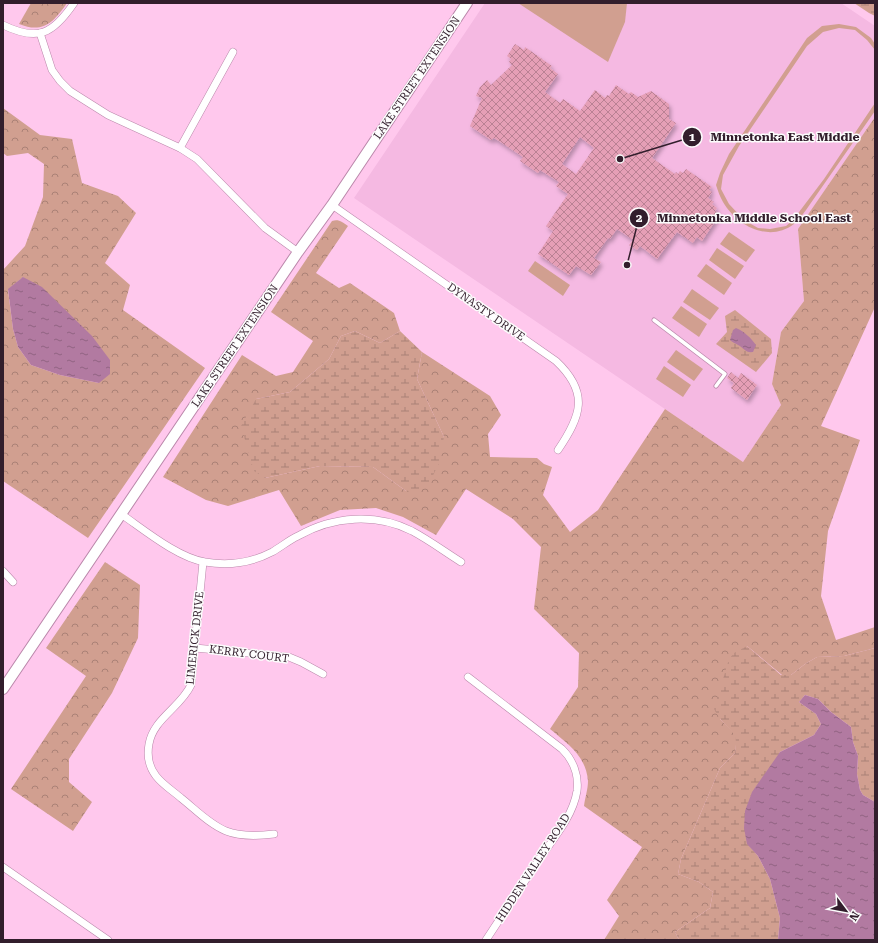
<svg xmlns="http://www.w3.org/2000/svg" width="878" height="943" viewBox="0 0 878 943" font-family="'Roboto Serif',serif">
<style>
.built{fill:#f5b9e2}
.forest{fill:url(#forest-crowns);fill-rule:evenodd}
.wetland{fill:url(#wetland-marsh)}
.park{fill:#d19f90}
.water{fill:url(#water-ripples)}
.building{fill:url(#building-cross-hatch);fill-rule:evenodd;filter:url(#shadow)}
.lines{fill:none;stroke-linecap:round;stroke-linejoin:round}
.lane-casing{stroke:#bb88ab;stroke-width:5}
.street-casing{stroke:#bb88ab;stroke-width:8}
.secondary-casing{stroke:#bb88ab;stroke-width:12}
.lane{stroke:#fff;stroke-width:3.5}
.street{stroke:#fff;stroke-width:7}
.secondary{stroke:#fff;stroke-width:10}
.labels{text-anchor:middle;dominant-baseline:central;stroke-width:3;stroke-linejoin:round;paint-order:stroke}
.street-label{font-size:11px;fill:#321e2c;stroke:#fcfcfc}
.leader{fill:none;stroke:#321e2c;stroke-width:1.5}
.callout-dot{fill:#321e2c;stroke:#fcfcfc;stroke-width:1.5}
.mark-label{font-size:12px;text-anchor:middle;font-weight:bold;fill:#fff}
.callout-label{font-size:12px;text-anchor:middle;font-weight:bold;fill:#321e2c;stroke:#fcfcfc;stroke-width:3;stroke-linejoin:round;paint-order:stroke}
</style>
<defs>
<pattern id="forest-crowns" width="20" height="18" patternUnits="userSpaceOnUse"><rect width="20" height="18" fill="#d19f90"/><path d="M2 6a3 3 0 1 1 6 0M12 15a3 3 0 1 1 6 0" fill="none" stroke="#aa8176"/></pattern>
<pattern id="wetland-marsh" width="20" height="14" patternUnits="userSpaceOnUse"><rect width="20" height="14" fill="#d19f90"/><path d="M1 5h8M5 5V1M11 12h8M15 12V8" fill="none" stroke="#aa8176"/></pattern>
<pattern id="water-ripples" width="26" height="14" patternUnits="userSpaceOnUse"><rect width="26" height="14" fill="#b27aa1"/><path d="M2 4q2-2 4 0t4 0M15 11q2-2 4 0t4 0" fill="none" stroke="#916383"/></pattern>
<pattern id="building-cross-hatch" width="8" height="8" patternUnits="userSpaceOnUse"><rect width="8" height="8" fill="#e59fb6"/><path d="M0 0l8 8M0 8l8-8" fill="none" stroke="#ba8194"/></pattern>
<filter id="shadow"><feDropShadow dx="2" dy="3.5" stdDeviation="2" flood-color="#0004"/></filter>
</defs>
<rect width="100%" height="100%" fill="#ffc8ed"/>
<!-- built -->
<path class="built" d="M485 3H841L875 26V117L798 229 804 301 781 332 772 384 781 405 743 462 354 198Z"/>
<!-- forest -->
<g class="forest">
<path d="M31 3H67C54 22 43 34 19 24Z"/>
<path d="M3 108 40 135 72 139 82 183 118 196 136 213 105 263 130 285 123 310 205 368 88 538 3 481V270L25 246 43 197 44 164 28 153 7 156 3 153ZM23 277 99 383 60 375 31 365 18 347 13 329 8 290Z"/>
<path d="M875 117V307L821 426 860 440 828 531 821 596 836 640 875 627V648L844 656 817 657 805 664 791 675H782L747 646 720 719 737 736 735 753 720 768 681 859 678 874 699 882 713 892 710 908 675 932 679 940H604L619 916 607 900 642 847 584 806C585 798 588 789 588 781 586 756 568 744 550 729L578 687 579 653 534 609 541 547 513 519 466 489 436 535 403 517 376 508 340 510 301 526 279 490 228 506 206 500 163 477 242 355 276 376 293 372 313 341 271 312 332 221C339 219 342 222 348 226L316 273 339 288 350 283 394 313 400 331 380 343 355 331 341 336 329 359 290 392 256 399 265 478 320 466 373 467 406 491 444 437 417 379 422 352 490 396 501 415 488 434 490 457 537 458 544 464 552 467 543 495 570 532 598 510 665 409 743 462 781 405 772 384 781 332 804 301 798 229Z"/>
<path d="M105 562 140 585 138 638 112 693 69 759V782L92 802 73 831 11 789 86 676 46 648Z"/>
</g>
<!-- wetland -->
<g class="wetland">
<path d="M854 3H875V16L869 13Z"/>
<path d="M735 310 771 339 772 353 756 372 716 344 727 332 725 316Z"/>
<path d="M355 331 380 343 400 331 422 352 417 379 444 437 439 463 427 488 406 491 373 467 320 466 265 478 254 471 241 426 256 399 290 392 329 359 341 336Z"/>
<path d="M747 646 781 675H791L805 664 817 657 844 656 875 648V802L863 795 860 790 857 774 858 756 853 742 851 727 831 712 818 699 805 695 799 702 816 714 821 724 814 735 780 752 747 843 758 856 770 879 780 918 778 940H679L675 932 710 908 713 892 699 882 678 874 681 859 720 768 735 753 736 736 720 719 714 709 729 659 734 653Z"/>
</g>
<!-- park -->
<g class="park">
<path d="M518 3H627L625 22 608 62Z"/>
<path d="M839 24 856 27 871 38 875 44V50L867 40 855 30 839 28 823 32 807 46 739 146 723 175 721 189 729 204 744 220 758 228 770 229 786 226 793 220 824 179 875 103V111L806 210C802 215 798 221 794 224 769 243 737 226 723 202 720 197 718 191 716 185L720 173 729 154 807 38 822 26Z"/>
<path d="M729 232 755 250 746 262 720 244Z"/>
<path d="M717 248 744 266 735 279 709 260Z"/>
<path d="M535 261 570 285 563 296 528 271Z"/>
<path d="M706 264 732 283 724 295 697 276Z"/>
<path d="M692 289 719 308 710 320 683 302Z"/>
<path d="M681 306 707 324 699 337 672 318Z"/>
<path d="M676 350 703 369 694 381 667 362Z"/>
<path d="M664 366 691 385 683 397 656 379Z"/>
</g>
<!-- water -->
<g class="water">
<path d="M23 277 42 287 92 336 110 360V374L99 383 60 375 31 365 18 347 13 329 8 289Z"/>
<path d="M736 328C745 332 751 338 756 345L753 352C745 353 744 348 738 345 735 343 733 343 730 340L733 330Z"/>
<path d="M805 695 818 699 831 712 851 727 853 742 858 756 857 774 860 790 863 795 875 802V940H778L780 918 770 879 758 856 747 844 744 828 745 811 752 792 780 752 814 735 821 724 816 714 799 702Z"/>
</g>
<!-- building -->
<g class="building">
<path d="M515 44 524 50 525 47 552 66 550 68 558 74 545 92 560 103 563 99 580 111 595 90 605 98 607 95 609 96 616 85 629 94 631 92 638 97 651 91 669 104V119L676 123 652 158 675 174 676 172 678 174 680 171 683 173 686 169 712 187 709 190 712 192 708 198 714 202 712 204 717 208 715 211 720 214 702 241 697 237 693 243 677 232 657 259 640 246 637 250 629 245 633 240 617 229 610 239 608 238 594 258 601 262 591 275 576 266 569 275 538 254 553 231 546 226 568 194 556 186 559 182 540 170 538 173 520 161 523 157 499 141 494 138 491 140 470 126 482 98 476 96 480 87 487 80 491 85 512 65 509 62 511 59 507 56ZM580 137 594 148 576 174 562 164Z"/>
<path d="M731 372 738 378 741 373 757 385 747 400 731 388 734 383 727 378Z"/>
</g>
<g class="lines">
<defs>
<path id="lane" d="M654 320 725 374 716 386"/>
<g id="street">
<path d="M3 25C38 42 53 34 74 3"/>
<path d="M40 33 52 70 60 81 70 91 108 115 180 148 197 159 265 228 298 252"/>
<path d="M180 148 233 52"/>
<path d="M332 205 556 361C590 393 581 416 558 450"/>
<path d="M121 514C143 529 178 558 205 562 228 566 251 563 272 552 281 547 289 540 298 536 333 516 376 513 412 531 429 540 445 552 461 562"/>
<path d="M203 562 191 685C181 707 153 719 149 744 147 755 149 767 156 776 163 785 173 791 181 798 195 809 209 824 226 831 241 837 258 836 274 834"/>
<path d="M3 571 13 582"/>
<path d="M195 648 289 657 301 662 323 674"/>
<path d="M468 677 562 749C573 760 579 775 577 791 573 816 554 838 540 858 522 885 504 913 486 940"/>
<path d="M3 867 108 940"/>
</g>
<path id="secondary" d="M3 689 298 252 332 205 467 3"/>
</defs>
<!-- lane casing -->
<use href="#lane" class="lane-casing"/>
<!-- street casing -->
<use href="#street" class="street-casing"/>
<!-- secondary casing -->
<use href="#secondary" class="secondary-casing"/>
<!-- lane -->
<use href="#lane" class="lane"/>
<!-- street -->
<use href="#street" class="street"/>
<!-- secondary -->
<use href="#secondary" class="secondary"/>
</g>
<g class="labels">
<!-- street labels -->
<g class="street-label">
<text transform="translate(417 78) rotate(-56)">LAKE STREET EXTENSION</text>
<text transform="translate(486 312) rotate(35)">DYNASTY DRIVE</text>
<text transform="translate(235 346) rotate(-56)">LAKE STREET EXTENSION</text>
<text transform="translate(195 638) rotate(-84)">LIMERICK DRIVE</text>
<text transform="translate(249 654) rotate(7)">KERRY COURT</text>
<text transform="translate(533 868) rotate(-57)">HIDDEN VALLEY ROAD</text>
</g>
</g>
<!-- callouts -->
<path class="leader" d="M620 159L692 137M627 265L639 218"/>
<g class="callout-dot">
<circle cx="620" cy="159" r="4"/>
<circle cx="627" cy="265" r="4"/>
<circle cx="692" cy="137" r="10"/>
<circle cx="639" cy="218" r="10"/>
</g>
<g class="mark-label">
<text x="692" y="141">1</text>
<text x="639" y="222">2</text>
</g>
<g class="callout-label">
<text x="785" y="141">Minnetonka East Middle</text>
<text x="754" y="222">Minnetonka Middle School East</text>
</g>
<!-- border -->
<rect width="878" height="943" fill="none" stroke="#321e2c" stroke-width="8"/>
<!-- north arrow -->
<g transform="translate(846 911) rotate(122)" stroke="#fcfcfc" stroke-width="3" paint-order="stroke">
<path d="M0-3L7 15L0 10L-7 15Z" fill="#321e2c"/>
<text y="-6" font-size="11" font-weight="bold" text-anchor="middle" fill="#321e2c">N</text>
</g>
</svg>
